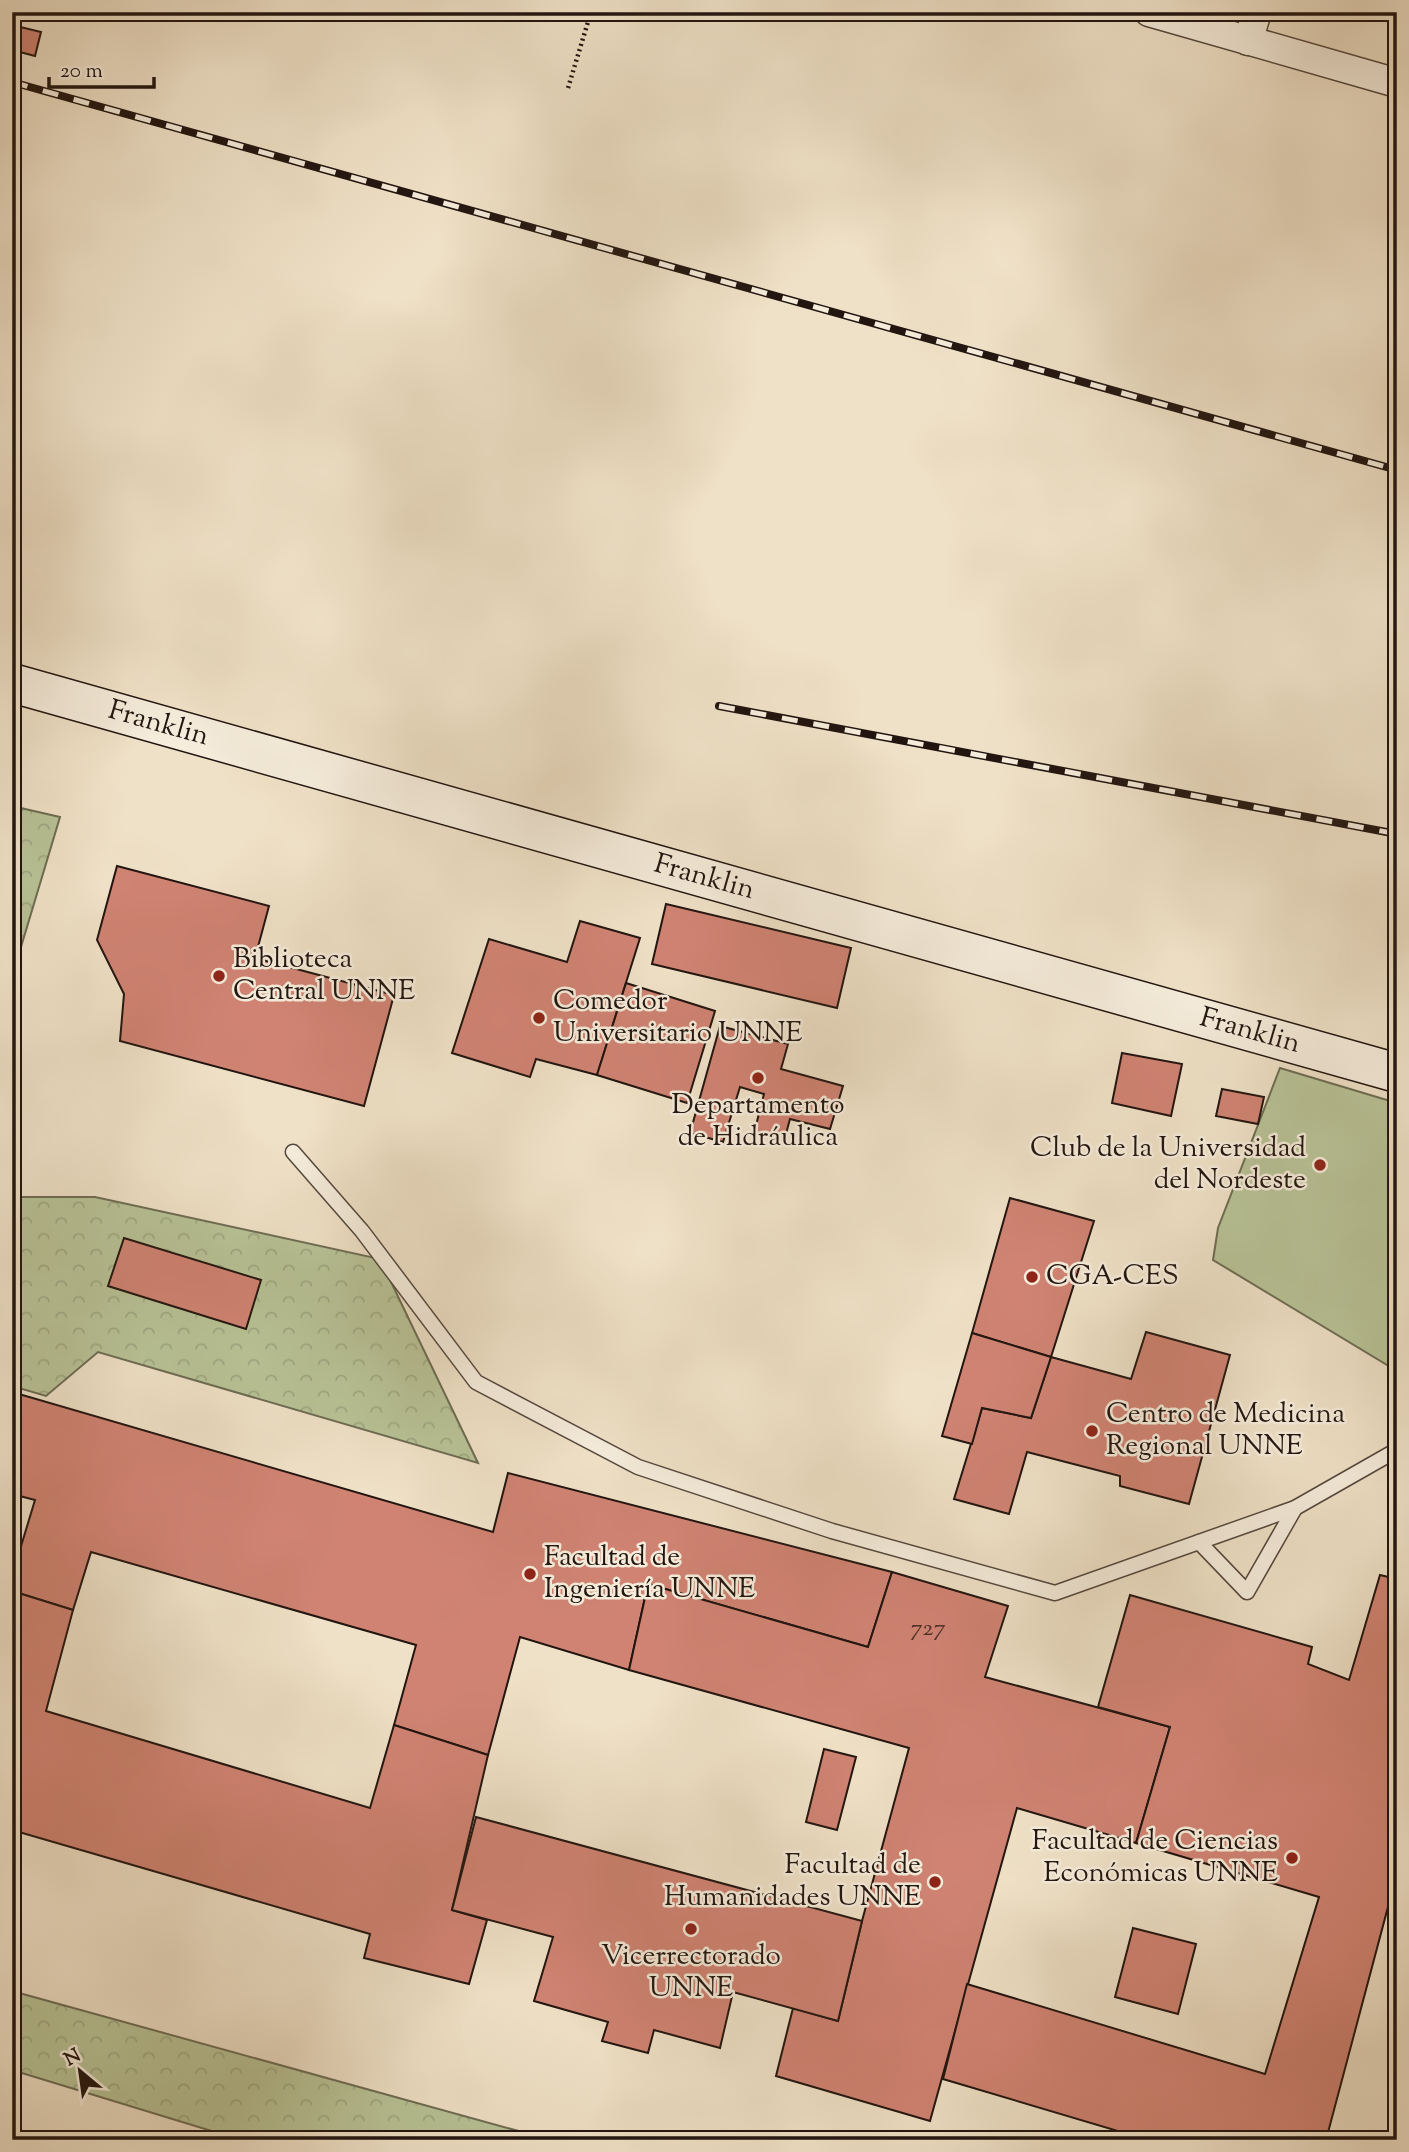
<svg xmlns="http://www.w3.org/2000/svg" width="1409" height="2152" viewBox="0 0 1409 2152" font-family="'Sorts Mill Goudy',serif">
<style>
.park{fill:url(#park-crowns);stroke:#6d6c54;stroke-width:2}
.garden{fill:#b8c397;stroke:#6d6c54;stroke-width:2}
.building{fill:#d08373;stroke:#221510;stroke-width:2}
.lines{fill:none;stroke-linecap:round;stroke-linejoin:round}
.lane-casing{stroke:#55483e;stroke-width:17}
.street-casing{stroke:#55483e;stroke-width:31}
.secondary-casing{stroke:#221510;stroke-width:41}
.path{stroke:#221510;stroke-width:4.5;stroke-dasharray:2 3.5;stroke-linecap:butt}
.lane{stroke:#f5ecdb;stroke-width:14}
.street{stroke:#f5ecdb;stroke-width:28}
.secondary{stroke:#f5ecdb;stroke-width:38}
.rail-casing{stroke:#221510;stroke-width:8}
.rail{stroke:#f5ecdb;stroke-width:5;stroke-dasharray:16;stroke-linecap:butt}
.poi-dot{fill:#8f2418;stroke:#f5ecdb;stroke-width:2.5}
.labels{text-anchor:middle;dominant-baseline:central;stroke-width:5;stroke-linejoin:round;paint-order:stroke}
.number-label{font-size:24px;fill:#4e3029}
.street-label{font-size:28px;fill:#221510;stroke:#f5ecdb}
.poi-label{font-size:28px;fill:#221510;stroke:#f5ecdb;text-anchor:start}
</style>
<defs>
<pattern id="park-crowns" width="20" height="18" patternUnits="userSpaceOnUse" patternTransform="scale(1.75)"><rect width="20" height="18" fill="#b8c397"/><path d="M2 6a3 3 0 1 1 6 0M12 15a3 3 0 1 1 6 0" fill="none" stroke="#9ea781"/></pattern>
</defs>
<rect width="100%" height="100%" fill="#efe1c7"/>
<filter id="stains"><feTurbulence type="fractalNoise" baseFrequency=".00286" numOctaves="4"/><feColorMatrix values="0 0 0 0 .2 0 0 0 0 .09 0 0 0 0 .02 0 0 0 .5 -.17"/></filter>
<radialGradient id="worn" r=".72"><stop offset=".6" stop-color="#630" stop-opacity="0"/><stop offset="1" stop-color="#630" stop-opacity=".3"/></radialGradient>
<!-- park -->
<g class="park">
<path d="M12 806 60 817 12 977Z"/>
<path d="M12 1197H95L380 1259 478 1463 98 1352 46 1396 12 1386Z"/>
<path d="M12 1991 551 2140H241L12 2070Z"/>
</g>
<!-- garden -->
<path class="garden" d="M1280 1068 1397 1103V1371L1213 1260 1218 1228Z"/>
<!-- building -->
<g class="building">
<path d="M12 25 41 32 35 56 12 50Z"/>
<path d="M117 866 269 906 255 958 394 995 364 1106 120 1041 124 994 97 940Z"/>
<path d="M666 904 851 948 837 1008 652 964Z"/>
<path d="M580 921 640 938 597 1075 536 1059 530 1077 452 1053 489 939 567 962Z"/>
<path d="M626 983 715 1011 687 1103 597 1075Z"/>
<path d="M720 1026 788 1044 781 1069 843 1086 830 1129 790 1119 784 1141 754 1133 764 1094 740 1087 723 1142 690 1133Z"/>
<path d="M1122 1053 1182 1064 1171 1116 1112 1103Z"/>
<path d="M1222 1089 1264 1097 1258 1124 1216 1116Z"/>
<path d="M1010 1198 1094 1221 1051 1357 972 1333Z"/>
<path d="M124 1238 261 1280 246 1329 108 1286Z"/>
<path d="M1146 1332 1230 1355 1189 1504 1120 1486V1476L1027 1452 1009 1514 954 1499 982 1408 1031 1418 1051 1357 1131 1379Z"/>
<path d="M972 1333 1051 1357 1031 1418 982 1408 972 1444 942 1436Z"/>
<path d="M12 1392 493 1532 508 1473 892 1572 868 1647 648 1584 629 1670 520 1637 488 1755 394 1725 416 1645 91 1552 73 1610 12 1591V1576L35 1500 12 1494Z"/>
<path d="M892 1572 1008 1606 985 1677 1170 1727 1136 1843 1017 1808 930 2121 776 2076 793 2008 838 2021 862 1921 909 1748 629 1670 648 1584 868 1647Z"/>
<path d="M1380 1575 1397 1579V1873L1326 2140H1148L943 2079 967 1984 1265 2074 1319 1897 1136 1843 1170 1727 1098 1707 1130 1595 1312 1647 1308 1664 1349 1680Z"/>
<path d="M12 1591 73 1610 46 1711 370 1808 394 1725 488 1755 452 1910 487 1920 469 1984 364 1958 370 1934 12 1830Z"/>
<path d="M824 1749 856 1757 837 1830 806 1822Z"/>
<path d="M476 1817 862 1921 838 2021 733 1992 720 2048 654 2030 648 2053 602 2041 608 2022 534 2001 553 1937 452 1910Z"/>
<path d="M1133 1928 1196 1944 1178 2014 1115 1997Z"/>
</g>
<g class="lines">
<defs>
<g id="lane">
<path d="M293 1152 362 1231 476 1382 638 1467 832 1531 1055 1593 1295 1508 1397 1450"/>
<path d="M1199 1542 1247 1592 1295 1508"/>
</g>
<g id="street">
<path d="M1149 12 1397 83"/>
<path d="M1248 41 1257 12"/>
</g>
<g id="secondary">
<path id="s1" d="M12 683 1397 1073"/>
</g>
</defs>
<!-- lane casing -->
<use href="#lane" class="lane-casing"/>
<!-- street casing -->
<use href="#street" class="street-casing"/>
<!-- secondary casing -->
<use href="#secondary" class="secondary-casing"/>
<!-- path -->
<path class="path" d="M568 88 591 12"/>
<!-- lane -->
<use href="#lane" class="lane"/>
<!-- street -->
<use href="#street" class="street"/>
<!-- secondary -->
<use href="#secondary" class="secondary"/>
<defs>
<g id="rail">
<path d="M12 82 1397 470"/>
<path d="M719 706 1397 834"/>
</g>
</defs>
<!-- rail casing -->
<use href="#rail" class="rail-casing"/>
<!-- rail -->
<use href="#rail" class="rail"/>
</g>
<!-- markers -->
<g class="poi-dot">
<circle cx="219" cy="976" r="7"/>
<circle cx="539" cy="1018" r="7"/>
<circle cx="758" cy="1078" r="7"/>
<circle cx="1320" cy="1165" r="7"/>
<circle cx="1032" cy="1277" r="7"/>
<circle cx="1092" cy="1431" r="7"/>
<circle cx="530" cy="1574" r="7"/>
<circle cx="1292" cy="1858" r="7"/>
<circle cx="935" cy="1882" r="7"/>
<circle cx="691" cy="1929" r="7"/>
</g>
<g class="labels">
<!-- number labels -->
<g class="number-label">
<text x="928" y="1629">727</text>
</g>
<!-- street labels -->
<g class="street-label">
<text stroke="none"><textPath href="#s1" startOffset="152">Franklin</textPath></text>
<text stroke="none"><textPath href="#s1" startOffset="719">Franklin</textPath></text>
<text stroke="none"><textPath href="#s1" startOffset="1286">Franklin</textPath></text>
</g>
<!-- poi labels -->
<g class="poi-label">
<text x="233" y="960">Biblioteca<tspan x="233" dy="32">Central UNNE</tspan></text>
<text x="553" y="1002">Comedor<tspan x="553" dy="32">Universitario UNNE</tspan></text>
<text x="758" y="1106" text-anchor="middle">Departamento<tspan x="758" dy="32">de Hidráulica</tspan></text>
<text x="1306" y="1149" text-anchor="end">Club de la Universidad<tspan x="1306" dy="32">del Nordeste</tspan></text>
<text x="1046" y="1277">CGA-CES</text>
<text x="1106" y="1415">Centro de Medicina<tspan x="1106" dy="32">Regional UNNE</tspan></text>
<text x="544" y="1558">Facultad de<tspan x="544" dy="32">Ingeniería UNNE</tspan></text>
<text x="1278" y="1842" text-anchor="end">Facultad de Ciencias<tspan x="1278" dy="32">Económicas UNNE</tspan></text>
<text x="921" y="1866" text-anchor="end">Facultad de<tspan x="921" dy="32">Humanidades UNNE</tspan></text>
<text x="691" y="1957" text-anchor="middle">Vicerrectorado<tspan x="691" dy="32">UNNE</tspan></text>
</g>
</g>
<!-- margin -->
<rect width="1409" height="2152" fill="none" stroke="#efe1c7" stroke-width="42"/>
<rect x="14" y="14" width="1381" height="2124" fill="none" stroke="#221510" stroke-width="3.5"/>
<rect x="21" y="21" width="1367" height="2110" fill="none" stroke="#221510" stroke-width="2"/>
<!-- north arrow -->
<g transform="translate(80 2071) rotate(331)" stroke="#f5ecdb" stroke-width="5" paint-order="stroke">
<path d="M0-5L12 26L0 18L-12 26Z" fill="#221510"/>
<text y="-10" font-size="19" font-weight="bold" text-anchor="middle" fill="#221510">N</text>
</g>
<!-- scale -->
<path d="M49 77v10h105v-10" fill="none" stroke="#221510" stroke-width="3.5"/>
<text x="60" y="77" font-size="21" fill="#221510" stroke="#f5ecdb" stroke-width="5" paint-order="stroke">20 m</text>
<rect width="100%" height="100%" filter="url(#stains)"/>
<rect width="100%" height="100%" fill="url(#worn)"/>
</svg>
